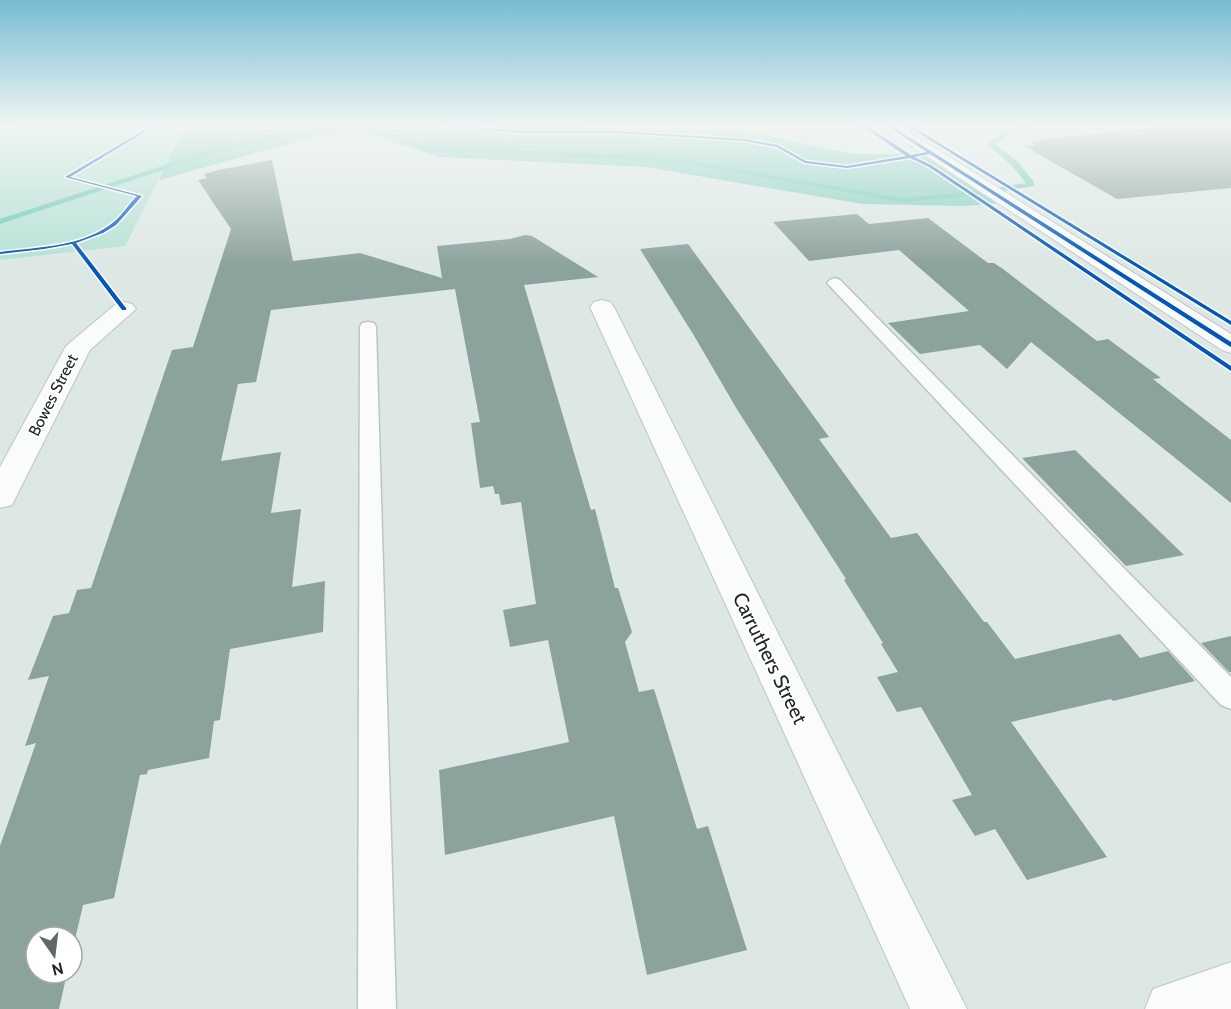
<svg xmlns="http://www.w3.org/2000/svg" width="1231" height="1009" viewBox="0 0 1231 1009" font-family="Cabin,sans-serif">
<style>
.green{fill:#b5e1d5}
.forest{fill:#87d0c0}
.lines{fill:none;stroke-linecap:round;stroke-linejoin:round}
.stream{fill:#6fc9b5;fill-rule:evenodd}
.building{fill:#8ca29d}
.service-casing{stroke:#bdc5c2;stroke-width:3}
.minor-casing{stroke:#bdc5c2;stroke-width:2}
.tertiary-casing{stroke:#bdc5c2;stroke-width:2}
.path{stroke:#c4c8c6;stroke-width:2;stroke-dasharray:1.5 1.5;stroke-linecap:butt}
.service{fill:#fafcfb;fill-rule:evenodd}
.minor{fill:#fafcfb;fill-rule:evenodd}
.tertiary{fill:#fafcfb;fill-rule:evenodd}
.cycleway-casing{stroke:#fff;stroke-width:3}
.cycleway{fill:#0057b8;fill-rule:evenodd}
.labels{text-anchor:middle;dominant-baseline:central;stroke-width:4.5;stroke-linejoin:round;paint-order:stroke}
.street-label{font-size:16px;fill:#1d2422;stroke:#fff}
.near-street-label{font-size:20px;fill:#1d2422;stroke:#fff}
</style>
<rect width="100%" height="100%" fill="#dde8e5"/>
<!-- green -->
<path class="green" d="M16 125H186L125 246 0 260V141Z"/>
<!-- forest -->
<path class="forest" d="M186 125H537L634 130 737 129 853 154H922L1001 203 965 206 862 204 646 167 440 157 363 132 317 136 159 180Z"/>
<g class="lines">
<!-- stream -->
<path class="stream" d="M367 125 432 147 671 157 901 198 971 192 1026 183 1012 166 988 144 1009 128 1045 125 1013 131 995 144 1018 162 1034 182V186L971 196 901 202 671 161 431 151 366 129 309 130 218 152 0 224V219L214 149 309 126Z"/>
</g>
<!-- building -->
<g class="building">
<path d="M1177 125H1231V188L1117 199 1024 146 1035 145 1029 142 1039 141 1037 140Z"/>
<path d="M272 160 293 261 360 253 442 278 437 246 510 239 525 235 532 236 598 277 524 285 591 510 595 509 615 588H618L632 632 625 642 639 692 654 689 697 829 708 826 747 950 647 975 614 816 445 855 439 770 569 742 548 640 510 647 503 610 536 604 521 502 501 505 499 494H495L493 486 480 488 471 423 480 422 455 289 271 310 256 382 238 384 221 461 281 452 271 513 301 509 292 587 325 581 323 632 230 649 220 720 214 721 209 758 148 770 147 774 140 775 114 898 83 905 72 952V937H36V973H67L59 1009H0V846L36 743 25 746 49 676 28 680 53 616 69 613 77 590 91 588 172 350 193 347 231 229 198 180 207 178 204 174 218 170Z"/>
<path d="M857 214 890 242 869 224 928 218 988 263H994L1003 269 1097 341 1108 339 1161 378 1153 379 1231 440V503L1031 342 1007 369 980 345 920 354 888 323 969 311 899 250 809 261 773 222Z"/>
<path d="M688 244 829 437 819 439 891 538 917 533 984 622H987L1015 659 1120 634 1140 658 1168 651 1195 681 1113 701 1111 699 1011 722 1107 857 1027 880 995 829 975 836 952 800 972 795 921 707 897 712 877 677 898 672 881 644 883 643 844 580 846 579 738 411 693 334 640 249Z"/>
<path d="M1075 450 1184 555 1126 566 1022 458Z"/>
<path d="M1231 636V672H1229L1201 643Z"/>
</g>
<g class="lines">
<defs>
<g id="service">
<path d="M835 278 840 280 1231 677V709L1221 705 830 286 827 283 830 280Z"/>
<path d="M368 322 374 323 376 327 396 1009H358L360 327 362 323Z"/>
</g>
<g id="minor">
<path d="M602 300 610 302 614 307 967 1009H910L590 307 594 302Z"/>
<path d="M124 302 132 304 136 309 90 350 16 497 12 505 0 508V467L66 346 116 304Z"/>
</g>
<g id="tertiary">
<path d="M879 125H898L1231 334V353L1222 350Z"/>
<path d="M1231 962V1009H1145L1153 989Z"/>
</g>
</defs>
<!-- service casing -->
<use href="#service" class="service-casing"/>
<!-- minor casing -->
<use href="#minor" class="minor-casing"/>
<!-- tertiary casing -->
<use href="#tertiary" class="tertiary-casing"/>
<!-- path -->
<g class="path">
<path d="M437 125 522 132H617L745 140 777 146 805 162 847 167 886 160"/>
<path d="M140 196 67 177 155 125"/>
<path d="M74 243 105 283"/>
<path d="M0 253C37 249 82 248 114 225 124 218 130 206 139 197"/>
</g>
<!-- service -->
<use href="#service" class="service"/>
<!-- minor -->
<use href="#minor" class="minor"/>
<!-- tertiary -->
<use href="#tertiary" class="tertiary"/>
<defs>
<g id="cycleway">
<path d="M152 125H157L70 177 142 196 116 225 103 233 76 243 126 308V310H122L72 244 44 249 0 254V252C38 247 85 247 115 221 123 214 129 204 137 196L65 177Z"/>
<path d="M435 125H451L522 131H617L745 139 778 145 806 161 847 166 906 156 860 125H865L911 155 927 152 885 125H890L1231 342V347L1229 346 930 154 914 157 931 165 1231 366V371L929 167 910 158 847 168 805 163 776 147 745 141 617 133H522Z"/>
<path d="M905 125H910L1231 321V325Z"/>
</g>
</defs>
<!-- cycleway casing -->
<use href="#cycleway" class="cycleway-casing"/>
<!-- cycleway -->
<use href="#cycleway" class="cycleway"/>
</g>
<!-- sky -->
<linearGradient id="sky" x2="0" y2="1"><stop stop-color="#77bcd4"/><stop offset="0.47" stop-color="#f0f5f3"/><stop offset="1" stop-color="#f0f5f3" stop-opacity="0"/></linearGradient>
<rect width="1231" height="266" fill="url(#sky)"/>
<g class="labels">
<!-- street labels -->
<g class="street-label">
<text transform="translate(53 395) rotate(-63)">Bowes Street</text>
</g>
<!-- near-street labels -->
<g class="near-street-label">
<text transform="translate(770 658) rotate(64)">Carruthers Street</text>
</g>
</g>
<!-- north arrow -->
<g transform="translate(54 955) rotate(166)"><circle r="28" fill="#ffffff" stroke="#a5a7a7" stroke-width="1.5"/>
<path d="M0-4.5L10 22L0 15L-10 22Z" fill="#606966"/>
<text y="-9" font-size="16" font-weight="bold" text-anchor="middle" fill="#1d2422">N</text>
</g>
</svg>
